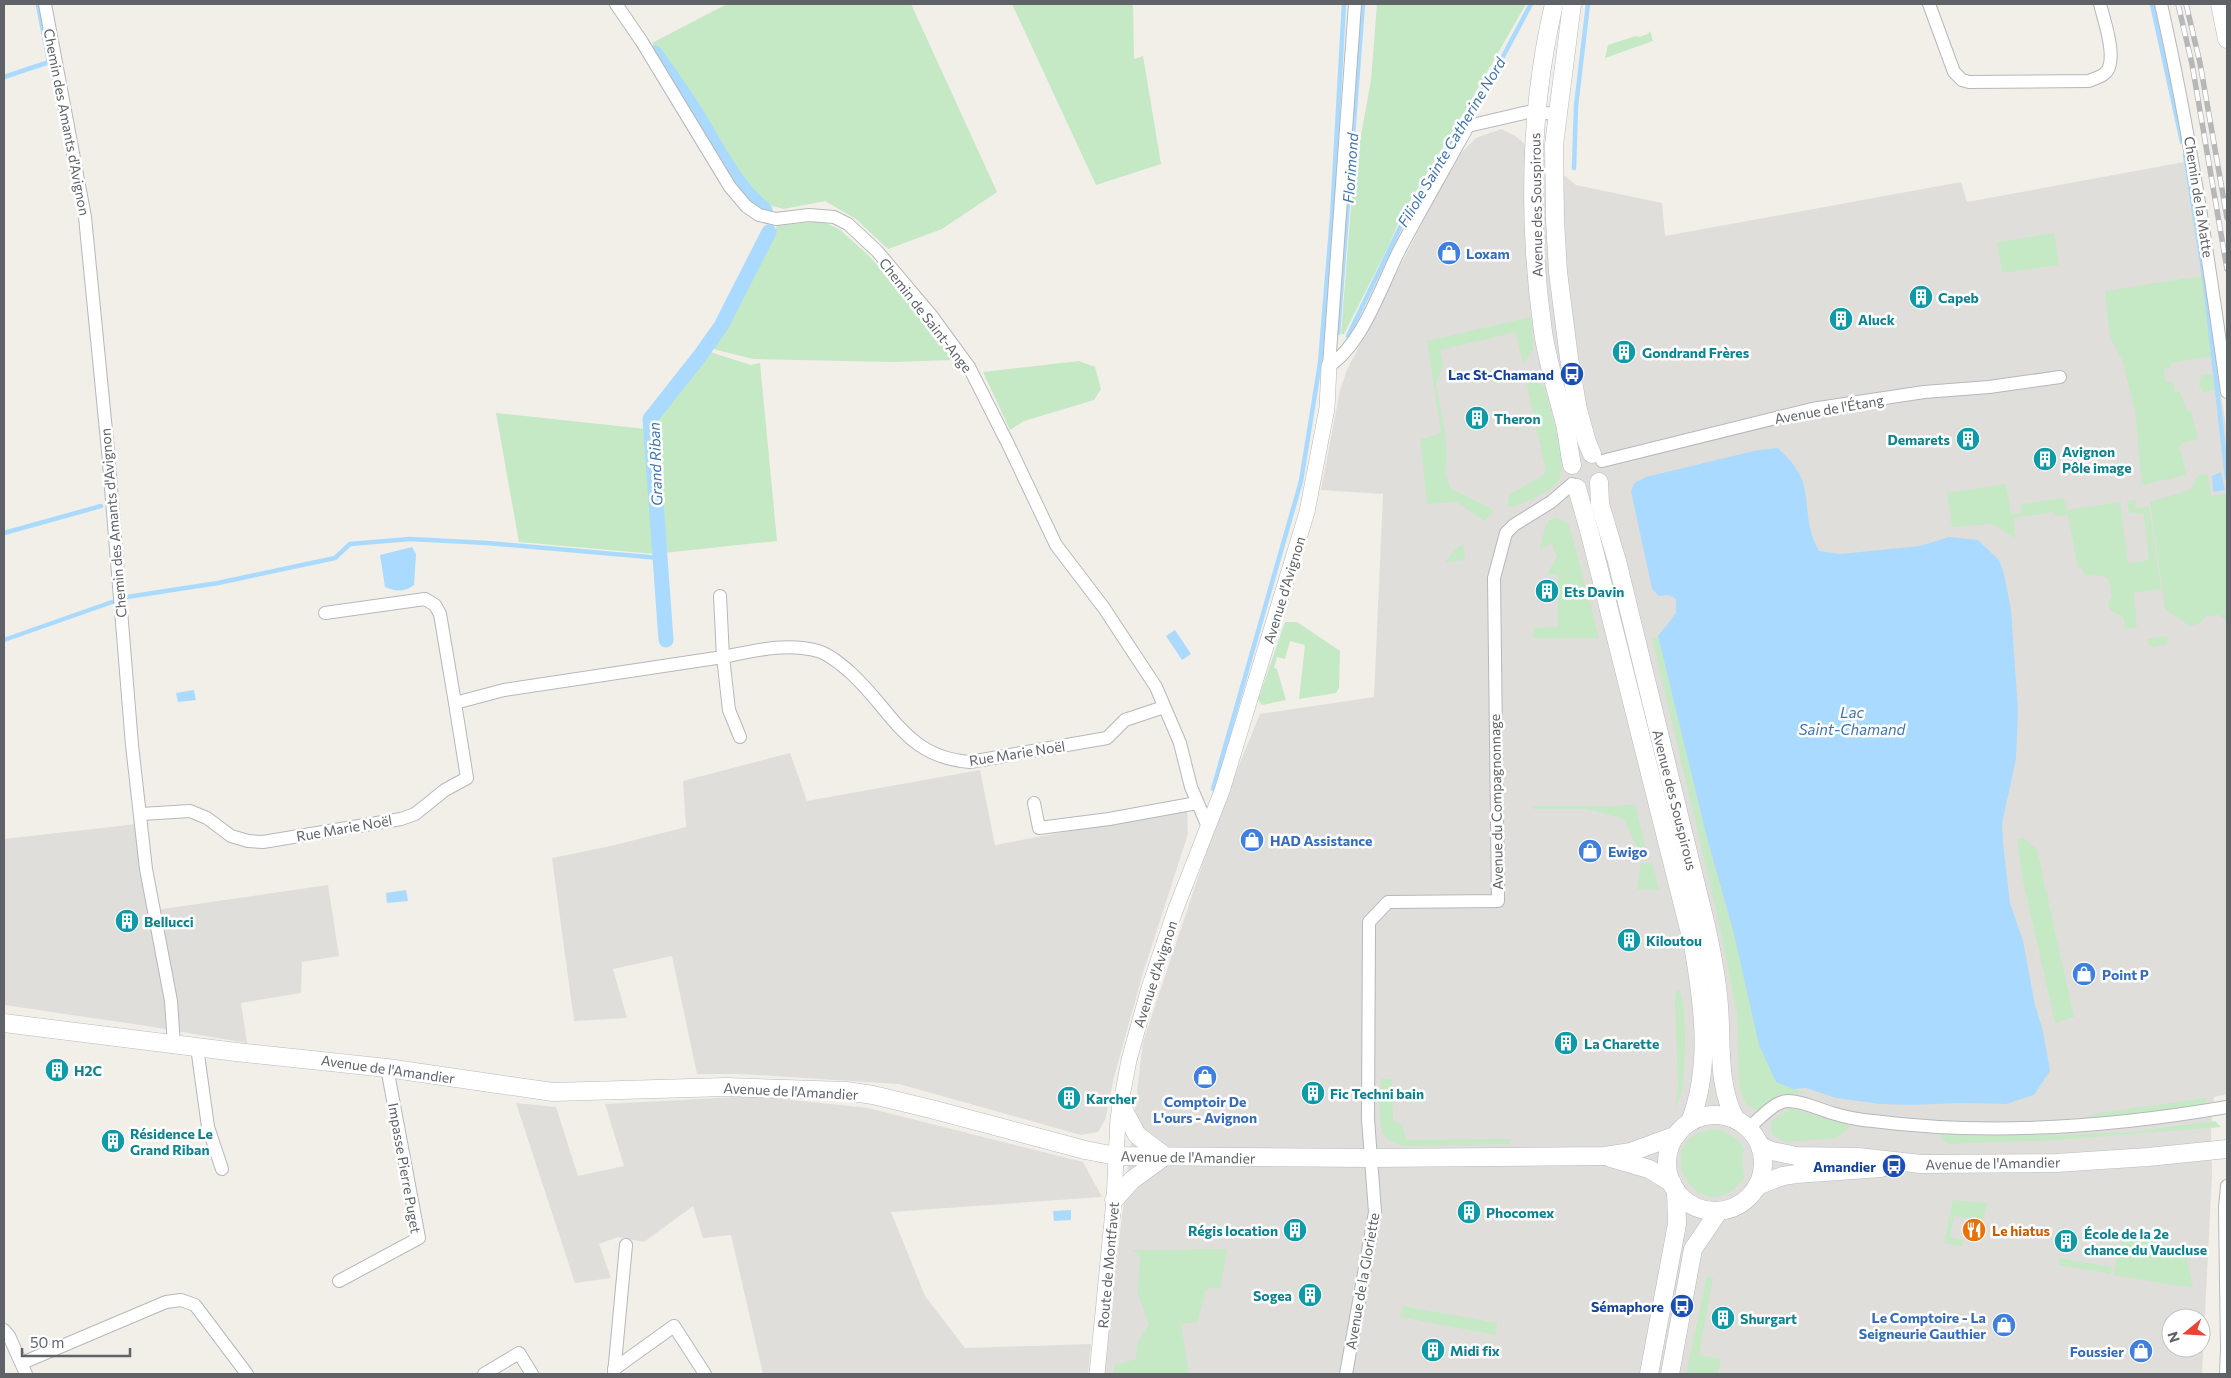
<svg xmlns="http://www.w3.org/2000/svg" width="2231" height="1378" viewBox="0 0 2231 1378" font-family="Commissioner,sans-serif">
<rect width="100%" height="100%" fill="#f1efe8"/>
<!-- industrial -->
<g fill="#e0deda" fill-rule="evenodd">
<path d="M 1501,129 L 1514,135 L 1576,185 L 1662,203 L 1665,236 L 1961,182 L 1967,202 L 2184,162 L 2227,432 L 2227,1094 L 2214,1097 L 2211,1129 L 2212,1175 L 2202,1374 L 1103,1374 L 1143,1042 L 1221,809 L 1260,714 L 1374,697 L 1383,494 L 1321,490 L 1340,390 L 1347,370 L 1455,159 L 1476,138 ZM 2171,1318 L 2201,1318 L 2201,1348 L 2171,1348 Z"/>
<polygon points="790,753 807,801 980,770 995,845 1187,809 1188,834 1143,973 1114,1077 1105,1120 1098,1132 1081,1135 899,1084 741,1074 697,1074 672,956 613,969 627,1018 574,1021 552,858 611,846 686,827 683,781"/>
<polygon points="137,824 149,911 328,885 339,956 302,962 301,993 241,1003 247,1043 147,1026 4,1005 4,839"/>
<polygon points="755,1096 868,1108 1083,1162 1102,1197 891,1212 925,1296 965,1348 1091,1344 1088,1374 763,1374 731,1235 703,1238 693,1206 644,1242 618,1237 599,1244 611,1278 575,1283 516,1103 556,1107 578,1176 624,1166 605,1104"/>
</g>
<!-- green -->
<g fill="#c5e8c5">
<polygon points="727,4 911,4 997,192 942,229 888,249 856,219 825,201 784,209 762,203 739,180 652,43"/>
<polygon points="1012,4 1133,4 1134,59 1143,56 1161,164 1096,185"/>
<polygon points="1377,4 1526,4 1467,107 1403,212 1389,245 1344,334 1341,334 1353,180 1371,80"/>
<polygon points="1650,31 1653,41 1605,58 1608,45 1636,36 1639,37 1648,34"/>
<polygon points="821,221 839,229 867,254 910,300 952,360 894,362 753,359 713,349 777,226"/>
<polygon points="2054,233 2059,265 2002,273 1997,242"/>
<polygon points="2202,276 2215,356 2171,363 2171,368 2164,369 2166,382 2173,382 2175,392 2180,392 2187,412 2191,411 2198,439 2182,443 2178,448 2182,454 2186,475 2142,485 2135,411 2123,362 2110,337 2105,291"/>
<polygon points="1531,317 1533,350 1523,364 1516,332 1440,350 1443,365 1436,384 1445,432 1447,459 1445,473 1450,488 1494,510 1485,521 1457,502 1427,504 1420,438 1422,439 1441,433 1427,341"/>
<polygon points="710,352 751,365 760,363 777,541 663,553 656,421"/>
<polygon points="1079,361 1095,367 1101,389 1094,400 1024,421 1010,430 983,372"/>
<polygon points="2202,374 2213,375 2215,389 2203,393 2199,385"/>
<path d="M 1525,376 L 1544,386 C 1549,406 1570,466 1558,481 C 1548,494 1529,500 1514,507 L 1508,506 L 1509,495 L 1545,474 L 1545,467 Z"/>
<polygon points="496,413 646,429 656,554 519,542"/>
<polygon points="2199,474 2208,475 2211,496 2226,494 2227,621 2219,615 2206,616 2200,623 2190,626 2165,609 2150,502 2190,490"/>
<polygon points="2006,484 2011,514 2022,513 2021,504 2064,498 2067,510 2120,502 2128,563 2149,560 2144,514 2129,513 2127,502 2136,499 2135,508 2149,507 2161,589 2134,593 2137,627 2125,629 2124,618 2110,610 2108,601 2112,597 2109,580 2104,576 2084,575 2082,568 2078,568 2067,511 2067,515 2055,516 2054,512 2014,518 2015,538 1992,524 1952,527 1947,493"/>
<polygon points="1555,518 1566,522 1570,528 1599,638 1533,638 1534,628 1558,627 1558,575 1547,574 1557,557 1552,544 1540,549 1543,534 1548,521"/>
<polygon points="1463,545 1465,560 1445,562 1458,547"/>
<polygon points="1285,622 1297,622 1340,651 1339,688 1336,693 1299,699 1305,645 1290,641 1285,659 1277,657 1274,668 1277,669 1286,700 1262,705 1258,700"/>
<polygon points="1658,636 1708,842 1776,1082 1804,1093 1777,1096 1759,1111 1748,1106 1742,1097 1739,1080 1737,1014 1715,904 1652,638"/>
<polygon points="2168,636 2167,644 2152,647 2148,644 2147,639"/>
<polygon points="1635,804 1646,850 1637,848 1624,819 1587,809 1534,809 1532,806 1618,806"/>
<polygon points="2023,838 2037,849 2074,1017 2055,1023 2022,876 2017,839"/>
<polygon points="1652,862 1659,890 1637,889 1641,863"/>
<path d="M 1679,989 C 1688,1007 1685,1069 1682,1090 C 1681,1096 1678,1102 1675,1108 L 1678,1089 L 1675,1001 L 1676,991 Z"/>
<path d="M 1381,1079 L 1392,1079 L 1393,1122 L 1401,1123 L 1407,1140 L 1510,1139 L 1510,1144 L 1404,1146 C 1398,1144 1391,1142 1386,1138 C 1376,1127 1381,1094 1381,1079 Z"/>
<polygon points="2207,1098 2206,1102 2197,1106 2073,1121 2099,1113"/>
<polygon points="1790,1108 1851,1126 1836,1138 1785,1142 1772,1134 1771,1122"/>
<polygon points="2215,1121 2221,1127 2056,1140 1948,1144 1940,1137 1940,1133 1980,1136 2086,1134 2130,1132"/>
<path d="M 1716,1129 C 1729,1133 1738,1138 1745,1150 L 1742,1154 L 1744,1178 C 1700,1238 1642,1136 1716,1129 Z"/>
<polygon points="1953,1200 1987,1203 1983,1220 1954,1216 1950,1237 1963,1240 1962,1246 1944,1243"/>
<polygon points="2123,1236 2185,1248 2193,1288 2113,1275"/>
<polygon points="1227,1249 1220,1289 1211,1287 1205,1291 1198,1322 1181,1324 1189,1374 1113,1374 1115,1365 1136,1359 1137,1344 1149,1324 1138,1294 1140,1255 1132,1250"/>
<polygon points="2059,1258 2112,1267 2110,1274 2059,1265"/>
<polygon points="1707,1277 1713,1277 1699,1355 1721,1359 1718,1374 1686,1374"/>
<polygon points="1403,1306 1497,1323 1496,1335 1400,1317"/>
</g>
<!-- water -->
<g fill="#aadaff">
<path d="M 1778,448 C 1788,458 1798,468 1803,482 C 1810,508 1804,524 1819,551 L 1840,554 L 1920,546 L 1949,537 L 1978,540 L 1999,560 L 2004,574 L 2011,610 L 2018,710 L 2016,759 L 2002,824 L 2003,843 L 2010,903 L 2023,941 L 2035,1005 L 2043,1031 L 2050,1071 L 2034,1095 L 2006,1104 L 1961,1103 L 1910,1105 L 1881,1104 L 1836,1098 L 1806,1088 L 1793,1089 L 1776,1082 L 1759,1045 L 1733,930 L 1708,842 L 1658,636 L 1676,613 L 1676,599 L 1669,595 L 1659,596 L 1652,589 L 1631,491 L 1634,483 L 1646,477 L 1758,450 Z"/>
<polygon points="2221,472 2225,490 2213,492 2212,476"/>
<path d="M 412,547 L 416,554 L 414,585 C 404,592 396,592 385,587 L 380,555 Z"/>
<polygon points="1175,630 1191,654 1182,660 1166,636"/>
<polygon points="194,690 196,700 178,702 176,693"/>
<polygon points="406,890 408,901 387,903 386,893"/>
<polygon points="1071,1210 1071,1220 1054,1221 1053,1211"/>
</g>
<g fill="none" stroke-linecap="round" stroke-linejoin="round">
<!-- stream -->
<g stroke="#aadaff" stroke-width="4.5">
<polyline points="2152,4 2182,142"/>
<polyline points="4,77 49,62 38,5"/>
<polyline points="2185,155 2205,283 2227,478"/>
<polyline points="1574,168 1576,106 1588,4"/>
<polyline points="1338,333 1363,4"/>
<polyline points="1348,336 1408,211 1500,62 1531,4"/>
<polyline points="4,533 101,506"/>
<polyline points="127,597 218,583 335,558 350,544 410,539 487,543 660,558"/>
<polyline points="4,640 112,602"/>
<polyline points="1213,789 1301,481 1320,363 1332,217 1344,4"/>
</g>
<!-- canal -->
<g stroke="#aadaff" stroke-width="15">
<path d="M 655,53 C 670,75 687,97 700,120 C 720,152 735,186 765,210"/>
<polyline points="666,640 650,419 699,357 721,326 769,232"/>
</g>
<!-- minor casing -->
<g stroke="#b5b8bc" stroke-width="14">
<g id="minor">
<polyline points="45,4 85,217 108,451 132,745 146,869 171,1001 174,1044"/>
<polyline points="616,4 642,42 730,187 746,206 759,215 776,219 809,215 834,217 848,224 877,251 931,315 969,367 1008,444 1056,545 1104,608 1156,687 1180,743 1191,787 1208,827"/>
<path d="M 1929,4 L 1954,72 L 1962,80 L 1969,82 L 2089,81 C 2095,78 2103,77 2107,71 C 2117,57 2104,20 2100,4"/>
<path d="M 2161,4 C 2190,132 2209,262 2227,392"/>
<path d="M 1329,366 C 1364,343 1382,283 1401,247 C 1423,206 1446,166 1468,126 L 1528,112 L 1559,114"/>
<polyline points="1329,366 1355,4"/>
<polyline points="1602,461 1812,409 1924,392 1989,387 2060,377"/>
<polyline points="325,613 425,599 435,605 440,614 455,703"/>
<path d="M 740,737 L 729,710 L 723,657 C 753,651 787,642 818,651 C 831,655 843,666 852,674 C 894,713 906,757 970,762 L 1107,738 L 1125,720 L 1164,707"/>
<polyline points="1034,803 1039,828 1109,819 1197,803"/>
<polyline points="141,814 190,811 207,818 231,836 248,841 263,842 401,819 415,814 445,790 467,778 455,703 504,690 723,657 720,596"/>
<polyline points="197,1047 208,1127 222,1169"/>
<path d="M 1748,1128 C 1759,1120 1774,1101 1788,1101 C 1803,1101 1818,1109 1832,1113 C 1845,1117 1859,1120 1873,1121 C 1990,1136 2111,1127 2227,1107"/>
<polyline points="2227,1186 2225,1208 2227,1349"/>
<polyline points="339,1281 419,1238 387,1068"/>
<polyline points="4,1330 9,1336 26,1374"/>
<polyline points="22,1363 166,1302 181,1300 195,1305 247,1374"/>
<polyline points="614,1369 674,1326 705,1374"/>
<polyline points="484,1374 519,1353 532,1374"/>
<polyline points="614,1374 626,1245"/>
<polyline points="1346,1374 1375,1212 1368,1119 1369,922 1388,902 1498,901 1494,578 1506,533 1514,525 1551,502 1572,484"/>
<polyline points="2226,1374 2227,1350"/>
</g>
</g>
<!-- tertiary casing -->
<g stroke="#b5b8bc" stroke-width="16">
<polyline id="tertiary" points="1097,1374 1114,1200 1118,1118 1129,1060 1149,988 1175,911 1222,791 1307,512 1327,408 1329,366"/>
</g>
<!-- secondary casing -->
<g stroke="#b6babf" stroke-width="19">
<g id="secondary">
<path d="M 1554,4 C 1529,111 1528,223 1543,332 C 1548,363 1557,393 1565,424 C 1568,438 1569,451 1572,465"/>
<polyline points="1572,4 1554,145 1555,220 1558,272 1569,358 1578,410 1587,442 1592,454"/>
<polyline points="2220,4 2227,39"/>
<path d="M 1599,482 L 1600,504 L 1617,561 L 1706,926 C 1712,953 1717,979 1719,1006 C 1722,1043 1717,1087 1736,1120"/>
<path d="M 1577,488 L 1590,534 L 1693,945 C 1703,1003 1712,1066 1690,1122"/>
<polyline points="4,1023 236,1052 387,1068 553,1092 726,1087 846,1091 873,1095 931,1109 1085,1150 1116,1156 1372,1158 1605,1156 1631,1152 1677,1135"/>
<circle cx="1715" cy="1163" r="48"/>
<polyline points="1760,1146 1772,1151 1796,1156 1858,1157 1921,1164 2056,1163 2148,1157 2227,1149"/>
<polyline points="1611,1158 1649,1169 1672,1183"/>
<polyline points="1757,1186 1783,1176 1796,1174 1881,1168"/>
<polyline points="1114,1200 1132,1180 1165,1156 1137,1135 1120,1103"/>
<polyline points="1649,1374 1677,1224 1676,1190"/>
<polyline points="1670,1374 1693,1249 1719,1211"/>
</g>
</g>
<!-- minor -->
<use href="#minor" stroke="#fff" stroke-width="12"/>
<!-- tertiary -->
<use href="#tertiary" stroke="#fff" stroke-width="15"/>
<!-- secondary -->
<use href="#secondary" stroke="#fff" stroke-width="18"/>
<!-- rail casing -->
<g stroke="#b6b7b8" stroke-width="5.5">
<g id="rail">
<polyline points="2178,4 2192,64 2227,269"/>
<polyline points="2186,4 2200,63 2227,218"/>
</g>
</g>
<!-- rail -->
<use href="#rail" stroke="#fff" stroke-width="4" stroke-dasharray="11" stroke-linecap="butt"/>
</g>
<!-- icons -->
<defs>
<g id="shop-disc" transform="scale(1.25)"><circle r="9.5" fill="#3f7fe0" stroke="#fff"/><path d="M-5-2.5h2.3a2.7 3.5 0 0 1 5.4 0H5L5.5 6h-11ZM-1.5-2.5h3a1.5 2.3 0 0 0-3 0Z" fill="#fff"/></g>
<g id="building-disc" transform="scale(1.25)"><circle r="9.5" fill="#0f9aa8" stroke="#fff"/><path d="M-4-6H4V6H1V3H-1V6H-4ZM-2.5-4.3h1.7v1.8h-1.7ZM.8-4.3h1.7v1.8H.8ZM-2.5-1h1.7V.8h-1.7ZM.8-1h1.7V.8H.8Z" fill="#fff"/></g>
<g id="bus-disc" transform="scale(1.25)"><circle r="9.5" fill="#1a4fb4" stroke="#fff"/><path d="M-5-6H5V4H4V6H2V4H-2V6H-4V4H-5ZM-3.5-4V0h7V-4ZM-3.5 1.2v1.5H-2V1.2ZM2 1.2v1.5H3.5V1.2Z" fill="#fff"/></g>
<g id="restaurant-disc" transform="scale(1.25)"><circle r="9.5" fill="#e8710a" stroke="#fff"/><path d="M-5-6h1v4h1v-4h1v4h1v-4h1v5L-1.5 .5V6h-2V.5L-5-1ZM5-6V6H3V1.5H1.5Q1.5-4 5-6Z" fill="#fff"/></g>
</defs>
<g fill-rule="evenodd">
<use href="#shop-disc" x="1449" y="253"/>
<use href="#building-disc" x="1921" y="297"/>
<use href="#building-disc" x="1841" y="319"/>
<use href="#building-disc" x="1624" y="352"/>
<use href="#bus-disc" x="1572" y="374"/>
<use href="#building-disc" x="1477" y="418"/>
<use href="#building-disc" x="1968" y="439"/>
<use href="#building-disc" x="2045" y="459"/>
<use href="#building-disc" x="1547" y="591"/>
<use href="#shop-disc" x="1252" y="840"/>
<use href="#shop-disc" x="1590" y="851"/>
<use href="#building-disc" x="127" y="921"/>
<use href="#building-disc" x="1629" y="940"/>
<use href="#shop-disc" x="2084" y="974"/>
<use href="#building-disc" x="1566" y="1043"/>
<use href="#building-disc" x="57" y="1070"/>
<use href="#shop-disc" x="1205" y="1077"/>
<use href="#building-disc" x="1313" y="1093"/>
<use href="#building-disc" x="1069" y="1098"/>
<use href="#building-disc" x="113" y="1141"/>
<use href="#bus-disc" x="1894" y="1166"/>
<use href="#building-disc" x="1469" y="1212"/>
<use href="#building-disc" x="1295" y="1230"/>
<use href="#restaurant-disc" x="1974" y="1230"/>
<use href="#building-disc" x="2066" y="1241"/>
<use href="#building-disc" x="1310" y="1295"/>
<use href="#bus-disc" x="1682" y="1306"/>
<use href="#building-disc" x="1723" y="1318"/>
<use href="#shop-disc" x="2004" y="1325"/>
<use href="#building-disc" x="1433" y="1350"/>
<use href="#shop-disc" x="2141" y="1351"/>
</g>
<g text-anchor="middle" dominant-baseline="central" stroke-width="5" stroke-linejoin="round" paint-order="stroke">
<!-- street labels -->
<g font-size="14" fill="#5f6368" stroke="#fff">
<text transform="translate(67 122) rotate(79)">Chemin des Amants d'Avignon</text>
<text transform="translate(2199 197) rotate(81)">Chemin de la Matte</text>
<text transform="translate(1536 205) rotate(-91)">Avenue des Souspirous</text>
<text transform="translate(926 315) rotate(52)">Chemin de Saint-Ange</text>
<text transform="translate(1829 409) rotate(-10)">Avenue de l'Étang</text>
<text transform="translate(113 523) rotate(-95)">Chemin des Amants d'Avignon</text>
<text transform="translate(1284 590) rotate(-73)">Avenue d'Avignon</text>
<text transform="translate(1017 753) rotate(-9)">Rue Marie Noël</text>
<text transform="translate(1675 800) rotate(76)">Avenue des Souspirous</text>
<text transform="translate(1496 802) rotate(-91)">Avenue du Compagnonnage</text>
<text transform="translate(344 828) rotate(-10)">Rue Marie Noël</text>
<text transform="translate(1155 974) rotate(-72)">Avenue d'Avignon</text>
<text transform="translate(388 1069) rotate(8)">Avenue de l'Amandier</text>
<text transform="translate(791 1091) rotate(3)">Avenue de l'Amandier</text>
<text transform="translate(1188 1157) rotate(1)">Avenue de l'Amandier</text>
<text transform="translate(1993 1163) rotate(-1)">Avenue de l'Amandier</text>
<text transform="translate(405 1168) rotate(80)">Impasse Pierre Puget</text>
<text transform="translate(1108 1265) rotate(-85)">Route de Montfavet</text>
<text transform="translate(1362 1281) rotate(-80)">Avenue de la Gloriette</text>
</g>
<!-- shop labels -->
<g font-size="14" font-weight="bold" fill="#366cbe" stroke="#fff" text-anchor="start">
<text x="1466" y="253">Loxam</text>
<text x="1270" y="840">HAD Assistance</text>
<text x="1608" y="851">Ewigo</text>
<text x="2102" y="974">Point P</text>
<text x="1205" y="1101" text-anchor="middle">Comptoir De<tspan x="1205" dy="16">L'ours - Avignon</tspan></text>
<text x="1986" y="1317" text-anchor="end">Le Comptoire - La<tspan x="1986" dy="16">Seigneurie Gauthier</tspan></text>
<text x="2124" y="1351" text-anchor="end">Foussier</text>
</g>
<!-- culture labels -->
<g font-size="14" font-weight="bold" fill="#0d838f" stroke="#fff" text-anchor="start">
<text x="1938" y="297">Capeb</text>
<text x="1858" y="319">Aluck</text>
<text x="1642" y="352">Gondrand Frères</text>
<text x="1494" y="418">Theron</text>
<text x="1950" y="439" text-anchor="end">Demarets</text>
<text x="2062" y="451">Avignon<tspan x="2062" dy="16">Pôle image</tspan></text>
<text x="1564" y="591">Ets Davin</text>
<text x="144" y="921">Bellucci</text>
<text x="1646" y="940">Kiloutou</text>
<text x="1584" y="1043">La Charette</text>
<text x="74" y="1070">H2C</text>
<text x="1330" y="1093">Fic Techni bain</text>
<text x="1086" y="1098">Karcher</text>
<text x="130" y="1133">Résidence Le<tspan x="130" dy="16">Grand Riban</tspan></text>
<text x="1486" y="1212">Phocomex</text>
<text x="1278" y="1230" text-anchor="end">Régis location</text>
<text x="2084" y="1233">École de la 2e<tspan x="2084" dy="16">chance du Vaucluse</tspan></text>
<text x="1292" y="1295" text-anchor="end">Sogea</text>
<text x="1740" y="1318">Shurgart</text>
<text x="1450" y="1350">Midi fix</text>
</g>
<!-- transit labels -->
<g font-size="14" font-weight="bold" fill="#164399" stroke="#fff" text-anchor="end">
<text x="1554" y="374">Lac St-Chamand</text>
<text x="1876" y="1166">Amandier</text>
<text x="1664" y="1306">Sémaphore</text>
</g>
<!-- food labels -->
<g font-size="14" font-weight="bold" fill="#c56008" stroke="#fff" text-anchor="start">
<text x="1992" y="1230">Le hiatus</text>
</g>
<!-- water labels -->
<g font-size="15" font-style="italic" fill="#4174aa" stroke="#fff">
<text transform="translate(1451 142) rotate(-59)">Filiole Sainte Catherine Nord</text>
<text transform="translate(1350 168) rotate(-86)">Florimond</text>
<text transform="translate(655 464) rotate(-92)">Grand Riban</text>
<text x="1852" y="712">Lac<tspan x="1852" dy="17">Saint-Chamand</tspan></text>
</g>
</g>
<!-- border -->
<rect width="2231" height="1378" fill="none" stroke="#5f6368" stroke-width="10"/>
<!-- north arrow -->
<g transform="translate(2186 1333) rotate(252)"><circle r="24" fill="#ffffff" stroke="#bfc1c3"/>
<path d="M0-4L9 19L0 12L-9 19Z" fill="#ea4335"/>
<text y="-8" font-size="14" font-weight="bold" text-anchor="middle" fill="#5f6368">N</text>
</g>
<!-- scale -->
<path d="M22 1348v8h108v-8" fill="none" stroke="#5f6368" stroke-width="2.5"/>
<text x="30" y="1348" font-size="15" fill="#5f6368" stroke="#ffffff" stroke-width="4" paint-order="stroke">50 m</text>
</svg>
